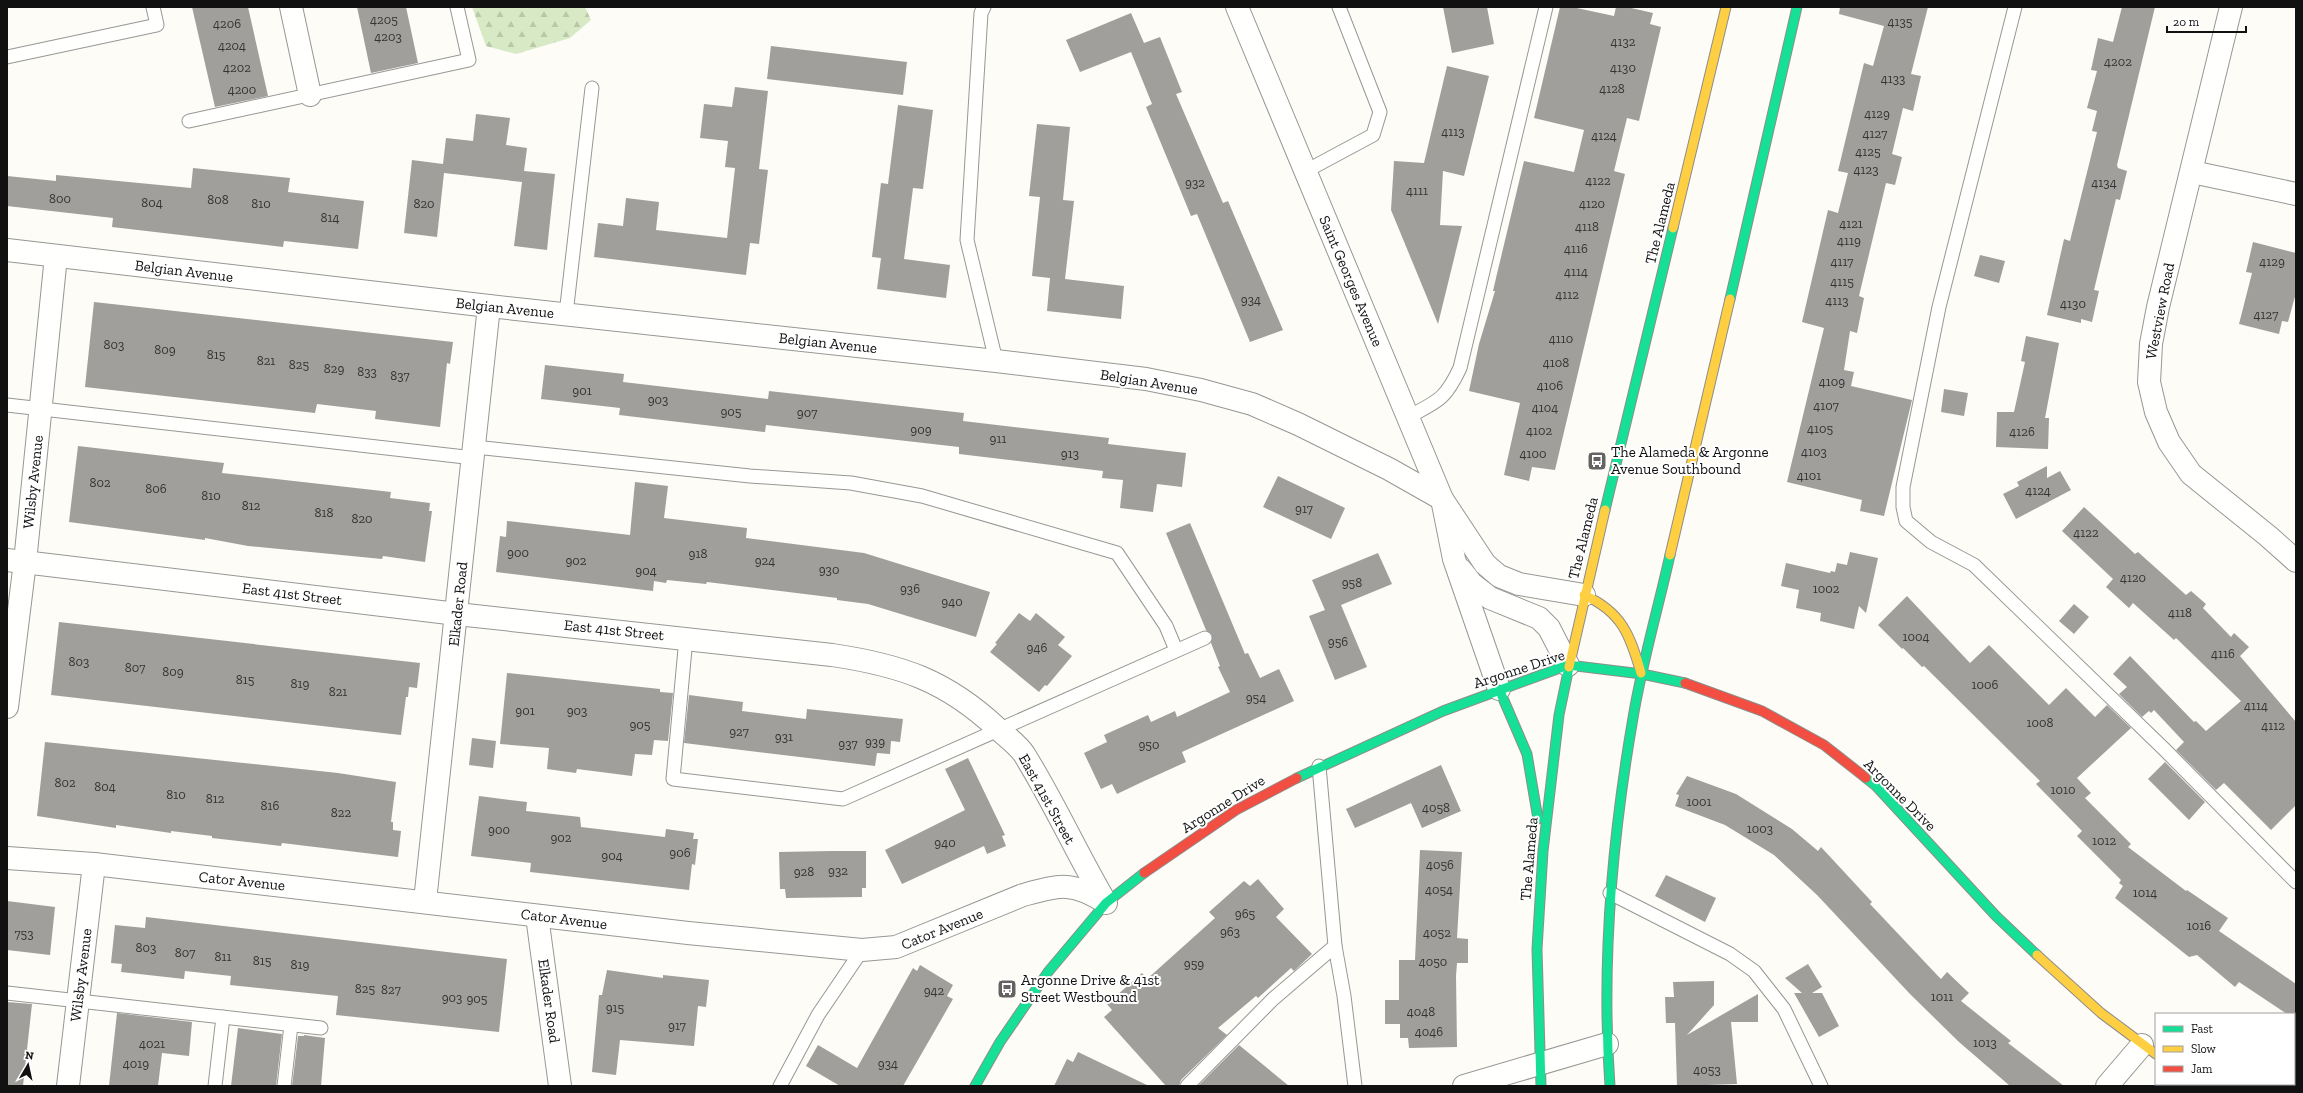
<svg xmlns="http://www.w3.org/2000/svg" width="2303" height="1093" viewBox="0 0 2303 1093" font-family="'Zilla Slab',serif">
<defs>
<pattern id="forest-firs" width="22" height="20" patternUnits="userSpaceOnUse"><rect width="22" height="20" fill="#d8eac5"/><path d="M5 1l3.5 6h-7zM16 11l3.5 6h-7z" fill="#b8c8a8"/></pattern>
</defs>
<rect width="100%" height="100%" fill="#fdfcf7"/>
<!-- forest -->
<polygon fill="url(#forest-firs)" points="472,7 585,7 591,20 570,38 516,54 486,46"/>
<!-- building -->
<g fill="#a19f9c">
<polygon points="192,7 248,7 268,96 215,107"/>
<polygon points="357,7 406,7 418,63 371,73"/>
<polygon points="1443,7 1487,7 1494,44 1452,53"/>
<polygon points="1560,7 1572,7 1614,16 1616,7 1627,7 1653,13 1650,24 1661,27 1639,121 1627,118 1614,171 1625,174 1555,470 1532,467 1529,481 1504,475 1520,403 1469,391 1479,344 1495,291 1493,291 1496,278 1524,161 1574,172 1584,130 1534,118"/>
<polygon points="1840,7 1928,7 1911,74 1921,76 1913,111 1903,108 1892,154 1902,157 1895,185 1886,183 1859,296 1864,298 1857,333 1850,331 1844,370 1854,372 1851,386 1912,400 1884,516 1860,511 1862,500 1787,482 1824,328 1802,322 1828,210 1838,213 1848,173 1838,171 1864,63 1873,66 1884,26 1839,14"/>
<polygon points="2122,7 2155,7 2117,165 2118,168 2127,171 2120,200 2116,199 2094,290 2099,291 2092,322 2081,319 2081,323 2047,315 2064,239 2070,241 2097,132 2092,131 2097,111 2087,108 2097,71 2091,70 2098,38 2113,42"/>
<polygon points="1131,13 1144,43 1160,37 1182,92 1176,94 1223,203 1228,201 1283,330 1250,342 1197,214 1191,216 1146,107 1152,104 1131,52 1080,72 1066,40"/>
<polygon points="771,46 907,62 903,95 767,79"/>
<polygon points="1447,66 1489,76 1464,176 1443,171 1440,225 1462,226 1438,324 1391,210 1394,161 1424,163"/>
<polygon points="735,87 768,91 759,169 768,170 759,244 750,243 746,275 594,257 598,223 623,226 626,198 659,202 656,230 727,238 735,168 725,167 728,141 700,138 704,104 732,107"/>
<polygon points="898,105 933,110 923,189 913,188 904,259 950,265 946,298 877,289 881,258 872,257 881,183 888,184"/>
<polygon points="476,114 510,118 506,145 527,148 524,171 555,174 547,250 514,246 522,182 444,173 437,237 404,233 412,160 443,164 446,138 473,141"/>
<polygon points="1037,124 1070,127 1063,200 1074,201 1065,279 1124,286 1121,319 1047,311 1050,278 1032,276 1040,197 1029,196"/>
<polygon points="193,168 290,178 288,192 364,201 358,249 284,241 283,247 112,227 113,218 7,206 7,176 56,181 56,175 191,188"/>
<polygon points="2253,242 2296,253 2296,293 2288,322 2282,321 2279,334 2239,324 2252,273 2246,272"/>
<polygon points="1980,255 2005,261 1999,283 1974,276"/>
<polygon points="94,302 453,342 450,364 447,363 440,427 375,419 376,411 317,404 315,413 85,387"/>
<polygon points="2026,336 2059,343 2045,418 2049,418 2048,449 1996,447 1997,412 2014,412 2025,362 2021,361"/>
<polygon points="545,365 624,374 623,382 768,399 769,391 884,404 964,413 963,421 1109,438 1108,444 1186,453 1182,487 1157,484 1153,512 1120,508 1123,480 1102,478 1103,471 959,454 959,447 766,425 765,432 619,415 620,408 541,399"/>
<polygon points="1944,389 1968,393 1964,416 1941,412"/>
<polygon points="78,446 224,463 222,473 391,492 390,498 430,503 429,511 432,511 425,562 383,556 382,559 248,546 205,538 205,540 69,522"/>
<polygon points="2047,466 2047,478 2060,471 2071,490 2016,519 2003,494 2019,486 2017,482"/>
<polygon points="1278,476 1345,508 1331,539 1263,507"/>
<polygon points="635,482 668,486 664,518 747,528 746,538 864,553 990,592 976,637 868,604 837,600 837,598 707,582 706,584 667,580 666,583 654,581 653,591 496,572 500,536 506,537 507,521 630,535"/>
<polygon points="2084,507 2135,554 2138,552 2186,595 2191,591 2206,604 2203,608 2231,637 2234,633 2249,647 2240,656 2296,722 2296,805 2271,830 2224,783 2216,790 2176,750 2184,742 2154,710 2151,713 2149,711 2142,717 2119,694 2127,687 2113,674 2130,656 2194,722 2196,721 2206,731 2241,701 2176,638 2174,640 2133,603 2129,608 2106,587 2113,579 2062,531"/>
<polygon points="1190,523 1245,654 1248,653 1260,678 1279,669 1294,701 1182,752 1186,762 1142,782 1117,794 1112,784 1101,789 1084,753 1107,742 1104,735 1148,715 1151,722 1175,711 1177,717 1230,692 1218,667 1220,666 1211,643 1212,635 1206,630 1166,533"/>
<polygon points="1850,552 1878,558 1866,613 1859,606 1854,629 1820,621 1821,613 1796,608 1799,590 1781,586 1786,563 1830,573 1831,571 1835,572 1837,563 1847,565"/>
<polygon points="1378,553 1392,584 1341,605 1367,667 1335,680 1309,616 1325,610 1312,580"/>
<polygon points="1907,596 1970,663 1989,645 2049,705 2066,688 2095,717 2107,705 2131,728 2077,778 2091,793 2085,798 2131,844 2128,847 2186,891 2187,890 2228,918 2219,931 2296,984 2296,1020 2294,1014 2287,1014 2239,982 2235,987 2197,955 2189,957 2115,898 2123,886 2119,883 2121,880 2077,836 2082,831 2036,784 2040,781 1924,666 1922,667 1903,648 1902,649 1878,625"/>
<polygon points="2074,604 2089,617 2074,634 2059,621"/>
<polygon points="1019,613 1030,621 1036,613 1065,637 1058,645 1072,656 1047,686 1045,685 1039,692 990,652 997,644 995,643"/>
<polygon points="59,622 420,663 417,688 409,687 408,697 406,697 401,735 51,695"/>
<polygon points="507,673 660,689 660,692 673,693 668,741 654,740 652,755 635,754 632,776 577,769 576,773 547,769 549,748 500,744"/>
<polygon points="689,695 743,702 742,711 806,719 807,709 903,719 900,742 891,741 890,754 877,753 875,766 684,743"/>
<polygon points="472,738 496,741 493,768 469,765"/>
<polygon points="45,742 338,773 396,782 391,822 393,822 393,830 401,831 398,857 282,843 281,846 212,838 212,836 171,831 171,833 116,825 116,828 37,816"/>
<polygon points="968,758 1005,835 1002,836 1006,846 987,854 984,846 902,884 885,850 965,810 945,769"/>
<polygon points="2165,762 2205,802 2189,820 2148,779"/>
<polygon points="1441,765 1461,811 1422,828 1411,803 1355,828 1346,809"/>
<polygon points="1687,776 1736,794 1792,829 1818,851 1821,847 1872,902 1870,904 1938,976 1941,979 1947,972 1969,993 1961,1001 2011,1041 2008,1043 2064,1086 2010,1086 1959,1042 1910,994 1817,895 1774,855 1725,825 1675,806 1679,795 1676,794"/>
<polygon points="479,796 527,802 526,811 580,817 581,827 665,837 666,829 694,833 693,839 698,839 695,865 692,864 689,890 530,872 531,863 471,856"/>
<polygon points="1420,850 1462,852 1457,938 1468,939 1468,963 1457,963 1456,976 1457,1047 1409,1048 1408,1038 1400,1038 1400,1024 1385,1024 1385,1000 1399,1000 1399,960 1415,960"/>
<polygon points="832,851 866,851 866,888 862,888 862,897 786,898 785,889 780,889 779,852"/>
<polygon points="1666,875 1716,898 1705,922 1655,896"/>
<polygon points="1258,879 1284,909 1276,917 1312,954 1294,971 1291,968 1258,998 1256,996 1218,1028 1227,1035 1181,1080 1179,1086 1166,1086 1104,1017 1112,1010 1107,1004 1142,973 1147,979 1215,918 1209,912 1244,881 1250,886"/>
<polygon points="7,901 55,907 50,955 7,950"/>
<polygon points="146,917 507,959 499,1032 336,1015 338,996 230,985 231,976 185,971 184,979 121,972 122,964 111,963 115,925 145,928"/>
<polygon points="1808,964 1822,987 1812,993 1822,993 1839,1026 1819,1037 1794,993 1802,993 1785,978"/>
<polygon points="920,965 953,985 947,996 953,999 903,1086 840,1086 806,1066 818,1045 857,1068 913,968 917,971"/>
<polygon points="607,970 663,978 663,975 709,980 706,1007 698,1006 694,1046 620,1040 616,1075 592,1072 599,995 602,995"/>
<polygon points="1714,981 1714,1005 1687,1035 1758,994 1758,1022 1731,1022 1737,1084 1677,1086 1675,1023 1666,1023 1665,997 1674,997 1673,982"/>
<polygon points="7,1002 32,1004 23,1086 7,1086"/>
<polygon points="117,1013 192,1022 189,1056 162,1053 158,1086 109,1086"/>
<polygon points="238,1028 282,1034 276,1086 231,1086"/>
<polygon points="304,1035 325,1038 321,1086 292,1086 298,1036 304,1036"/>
<polygon points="1239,1045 1289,1086 1198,1086"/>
<polygon points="1078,1052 1149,1086 1054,1086 1067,1059 1073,1062"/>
</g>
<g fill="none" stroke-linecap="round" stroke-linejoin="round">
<!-- lane casing -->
<g stroke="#979795" stroke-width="15">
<g id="lane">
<polyline points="984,7 981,13 967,240 996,361"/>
<polyline points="2015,7 1939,307 1903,487 1903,507 1906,521 1931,542 1974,565 2164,749 2296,882"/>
<polyline points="7,57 157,25 153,7"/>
<polyline points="189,121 469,60 457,7"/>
<polyline points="1306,171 1373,135 1380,112 1339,7"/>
<polyline points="566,314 592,88"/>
<polyline points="7,405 474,458"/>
<path d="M 1408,417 C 1438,401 1445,400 1460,368 L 1546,7"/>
<polyline points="475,447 750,476 851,483 922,496 1117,553 1166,626 1176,650"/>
<polyline points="686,638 673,779 843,799 1205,638"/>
<polyline points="1319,766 1335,946 1344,996 1355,1086"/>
<polyline points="1610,893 1730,954 1754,971 1784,1009 1821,1086"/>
<polyline points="7,993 321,1028"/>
<polyline points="215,1086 223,1017"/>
<polyline points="284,1086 291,1025"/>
<polyline points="780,1086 818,1015 862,950"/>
<polyline points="1187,1086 1273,999 1335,946"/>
</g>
</g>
<!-- street casing -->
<g stroke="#979795" stroke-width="24">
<g id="street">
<polyline points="291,7 310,95"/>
<polyline points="1237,7 1442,499 1454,559 1499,689"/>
<polyline points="2231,7 2158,307 2151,344 2149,382 2156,412 2169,442 2191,474 2268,536 2296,561"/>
<polyline points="2192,172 2296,194"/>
<polyline points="7,250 489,306 996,361 1146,379 1201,390 1252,404 1298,424 1389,469 1442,499 1485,564 1499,576 1519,584 1584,595"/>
<path d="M 7,560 L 457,614 L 832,655 C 900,665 946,680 998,729 C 1006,736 1018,745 1024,754 C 1054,802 1077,854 1106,903"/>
<polyline points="1461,570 1472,584 1490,598 1539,618 1549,628 1568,665"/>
<polyline points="7,707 25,562 56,256"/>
<path d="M 7,858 L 94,864 L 688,933 L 862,950 L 896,947 L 1023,895 C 1060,885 1072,881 1105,902"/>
<polyline points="425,901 489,306"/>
<polyline points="537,916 560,1086"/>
<polyline points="68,1086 94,864"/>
<polyline points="1464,1086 1607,1044"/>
<polyline points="2107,1086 2142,1045"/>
</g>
</g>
<!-- fast casing -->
<g stroke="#8e8d8b" stroke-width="11">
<g id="fast">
<polyline points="1730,299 1797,7"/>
<polyline points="1605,510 1673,228"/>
<polyline points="1499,689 1527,754 1538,819"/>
<polyline points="1297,778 1443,711 1568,665 1642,674 1685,683"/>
<polyline points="1866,778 1876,786 1996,916 2037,955"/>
<polyline points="2202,1084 2205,1086"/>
<polyline points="975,1086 1000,1042 1048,972 1106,903 1144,873"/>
<polyline points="1541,1086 1537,949 1543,851 1559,715 1569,667"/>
<path d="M 1610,1086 C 1601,963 1612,839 1633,718 C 1642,663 1658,609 1670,555"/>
</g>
</g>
<!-- slow casing -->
<g stroke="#8e8d8b" stroke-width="11">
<g id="slow">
<polyline points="1673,228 1726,7"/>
<polyline points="1670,555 1730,299"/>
<path d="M 1584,595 C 1622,612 1630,635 1641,673"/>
<polyline points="1569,667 1605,510"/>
<polyline points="2037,955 2101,1013 2156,1054"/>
</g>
</g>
<!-- jam casing -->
<g stroke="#8e8d8b" stroke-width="11">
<g id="jam">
<polyline points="1685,683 1762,711 1824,745 1866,778"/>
<polyline points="1144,873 1236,810 1297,778"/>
</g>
</g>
<!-- lane -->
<use href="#lane" stroke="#fffffe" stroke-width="13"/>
<!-- street -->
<use href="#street" stroke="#fffffe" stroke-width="22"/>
<!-- fast -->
<use href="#fast" stroke="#16e098" stroke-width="9"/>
<!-- slow -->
<use href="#slow" stroke="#ffcf43" stroke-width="9"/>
<!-- jam -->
<use href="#jam" stroke="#f24e42" stroke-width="9"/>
</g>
<!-- icons -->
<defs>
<g id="bus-square" transform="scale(1)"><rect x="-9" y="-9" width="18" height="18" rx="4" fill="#646362" stroke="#fff"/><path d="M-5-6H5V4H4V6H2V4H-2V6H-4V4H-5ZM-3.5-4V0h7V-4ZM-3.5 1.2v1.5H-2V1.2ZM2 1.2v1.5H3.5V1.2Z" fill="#fff"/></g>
</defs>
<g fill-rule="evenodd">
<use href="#bus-square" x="1597" y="461"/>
<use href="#bus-square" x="1007" y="989"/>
</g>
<g text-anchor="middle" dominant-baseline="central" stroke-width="4" stroke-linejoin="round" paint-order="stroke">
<!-- number labels -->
<g font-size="13" fill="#353434">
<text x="384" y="19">4205</text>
<text x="1900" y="21">4135</text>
<text x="227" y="23">4206</text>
<text x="388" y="36">4203</text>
<text x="1623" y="41">4132</text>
<text x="232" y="45">4204</text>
<text x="2118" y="61">4202</text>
<text x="237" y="67">4202</text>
<text x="1623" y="67">4130</text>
<text x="1893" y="78">4133</text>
<text x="1612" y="88">4128</text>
<text x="242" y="89">4200</text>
<text x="1877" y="113">4129</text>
<text x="1453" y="131">4113</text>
<text x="1875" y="133">4127</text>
<text x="1604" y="135">4124</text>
<text x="1868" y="151">4125</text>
<text x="1866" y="169">4123</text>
<text x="1598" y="180">4122</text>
<text x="1195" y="182">932</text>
<text x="2104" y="182">4134</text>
<text x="1417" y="190">4111</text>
<text x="60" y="198">800</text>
<text x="218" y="199">808</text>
<text x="152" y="202">804</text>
<text x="261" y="203">810</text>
<text x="424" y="203">820</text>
<text x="1592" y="203">4120</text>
<text x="330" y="217">814</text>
<text x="1851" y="223">4121</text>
<text x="1587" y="226">4118</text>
<text x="1849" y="240">4119</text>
<text x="1576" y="248">4116</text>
<text x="1842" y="261">4117</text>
<text x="2272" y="261">4129</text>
<text x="1576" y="271">4114</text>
<text x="1842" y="281">4115</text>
<text x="1567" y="294">4112</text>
<text x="1251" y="299">934</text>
<text x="1837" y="300">4113</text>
<text x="2073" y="303">4130</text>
<text x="2266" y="314">4127</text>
<text x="1561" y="338">4110</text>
<text x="114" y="344">803</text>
<text x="165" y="349">809</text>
<text x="216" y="354">815</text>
<text x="266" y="360">821</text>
<text x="1556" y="362">4108</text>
<text x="299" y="364">825</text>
<text x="334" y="368">829</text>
<text x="367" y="371">833</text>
<text x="400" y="375">837</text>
<text x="1832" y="381">4109</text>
<text x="1550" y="385">4106</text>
<text x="582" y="390">901</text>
<text x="658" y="399">903</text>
<text x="1826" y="405">4107</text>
<text x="1545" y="407">4104</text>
<text x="731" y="411">905</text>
<text x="807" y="412">907</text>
<text x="1820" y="428">4105</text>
<text x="921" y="429">909</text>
<text x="1539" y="430">4102</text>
<text x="2022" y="431">4126</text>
<text x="998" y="438">911</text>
<text x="1814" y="451">4103</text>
<text x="1070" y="453">913</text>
<text x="1533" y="453">4100</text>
<text x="1809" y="475">4101</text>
<text x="100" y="482">802</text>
<text x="156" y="488">806</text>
<text x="2038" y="490">4124</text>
<text x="211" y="495">810</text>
<text x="251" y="505">812</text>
<text x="1304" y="508">917</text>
<text x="324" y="512">818</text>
<text x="362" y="518">820</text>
<text x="2086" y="532">4122</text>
<text x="518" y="552">900</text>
<text x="698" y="553">918</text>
<text x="576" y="560">902</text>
<text x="765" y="560">924</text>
<text x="829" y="569">930</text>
<text x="646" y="570">904</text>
<text x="2133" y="577">4120</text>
<text x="1352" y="582">958</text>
<text x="910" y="588">936</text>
<text x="1826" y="588">1002</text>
<text x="952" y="601">940</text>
<text x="2180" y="612">4118</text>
<text x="1916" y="636">1004</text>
<text x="1338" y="641">956</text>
<text x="1037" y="647">946</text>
<text x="2223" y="653">4116</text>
<text x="79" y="661">803</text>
<text x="135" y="667">807</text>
<text x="173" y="671">809</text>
<text x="245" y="679">815</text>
<text x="300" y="683">819</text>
<text x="1985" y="684">1006</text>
<text x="338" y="691">821</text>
<text x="1256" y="697">954</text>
<text x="2256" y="705">4114</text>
<text x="525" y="710">901</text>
<text x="577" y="710">903</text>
<text x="2040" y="722">1008</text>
<text x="640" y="724">905</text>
<text x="2273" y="725">4112</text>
<text x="739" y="731">927</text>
<text x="784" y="736">931</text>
<text x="875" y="741">939</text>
<text x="848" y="743">937</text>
<text x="1149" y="744">950</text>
<text x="65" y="782">802</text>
<text x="105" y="786">804</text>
<text x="2063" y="789">1010</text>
<text x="176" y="794">810</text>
<text x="215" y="798">812</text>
<text x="1699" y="801">1001</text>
<text x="270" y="805">816</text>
<text x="1436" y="807">4058</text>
<text x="341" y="812">822</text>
<text x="1760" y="828">1003</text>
<text x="499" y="829">900</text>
<text x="561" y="837">902</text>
<text x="2104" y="840">1012</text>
<text x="945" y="842">940</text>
<text x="680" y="852">906</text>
<text x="612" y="855">904</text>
<text x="1440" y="864">4056</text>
<text x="838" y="870">932</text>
<text x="804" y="871">928</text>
<text x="1439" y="889">4054</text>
<text x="2145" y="892">1014</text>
<text x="1245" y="913">965</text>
<text x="2199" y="925">1016</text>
<text x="1230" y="931">963</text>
<text x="1437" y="932">4052</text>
<text x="24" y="933">753</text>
<text x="146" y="947">803</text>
<text x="185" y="952">807</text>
<text x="223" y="956">811</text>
<text x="262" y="960">815</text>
<text x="1433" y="961">4050</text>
<text x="1194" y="963">959</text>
<text x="300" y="964">819</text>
<text x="365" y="988">825</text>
<text x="391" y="989">827</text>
<text x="934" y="990">942</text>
<text x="1942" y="996">1011</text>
<text x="452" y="997">903</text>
<text x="477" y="998">905</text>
<text x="615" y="1007">915</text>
<text x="1421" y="1011">4048</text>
<text x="677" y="1025">917</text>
<text x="1429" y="1031">4046</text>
<text x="1985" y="1042">1013</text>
<text x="152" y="1043">4021</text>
<text x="136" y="1063">4019</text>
<text x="888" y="1063">934</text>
<text x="1707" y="1069">4053</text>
</g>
<!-- street labels -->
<g font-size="15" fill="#111" stroke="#fff">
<text transform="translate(1660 223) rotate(-76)">The Alameda</text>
<text transform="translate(184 271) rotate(7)">Belgian Avenue</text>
<text transform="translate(1351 281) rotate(67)">Saint Georges Avenue</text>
<text transform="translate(505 308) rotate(6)">Belgian Avenue</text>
<text transform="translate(2160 311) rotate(-79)">Westview Road</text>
<text transform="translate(828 343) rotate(6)">Belgian Avenue</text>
<text transform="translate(1149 382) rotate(9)">Belgian Avenue</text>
<text transform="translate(33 482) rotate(-84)">Wilsby Avenue</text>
<text transform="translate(1583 538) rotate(-76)">The Alameda</text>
<text transform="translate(292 594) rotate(7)">East 41st Street</text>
<text transform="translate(458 604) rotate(-84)">Elkader Road</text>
<text transform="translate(614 630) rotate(6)">East 41st Street</text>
<text transform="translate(1519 669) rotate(-18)">Argonne Drive</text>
<text transform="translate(1900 795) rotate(45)">Argonne Drive</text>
<text transform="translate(1047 799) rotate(61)">East 41st Street</text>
<text transform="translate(1223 804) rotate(-32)">Argonne Drive</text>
<text transform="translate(1529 859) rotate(-85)">The Alameda</text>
<text transform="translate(242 881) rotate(6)">Cator Avenue</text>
<text transform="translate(564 919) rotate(7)">Cator Avenue</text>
<text transform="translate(942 929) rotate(-22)">Cator Avenue</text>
<text transform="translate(81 975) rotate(-83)">Wilsby Avenue</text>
<text transform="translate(549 1001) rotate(82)">Elkader Road</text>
</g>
<!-- poi labels -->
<g font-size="15" fill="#111" stroke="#fff" text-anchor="start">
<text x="1611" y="452">The Alameda &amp; Argonne<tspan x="1611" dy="17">Avenue Southbound</tspan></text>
<text x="1021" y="980">Argonne Drive &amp; 41st<tspan x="1021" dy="17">Street Westbound</tspan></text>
</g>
</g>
<!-- border -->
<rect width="2303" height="1093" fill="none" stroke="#111111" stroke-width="16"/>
<!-- legend -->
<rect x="2155" y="1013" width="140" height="72" fill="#ffffff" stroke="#a0a0a0"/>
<rect x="2163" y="1026" width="20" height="6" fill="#16e098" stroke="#a0a0a0"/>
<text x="2191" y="1033" font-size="12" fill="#111111">Fast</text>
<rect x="2163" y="1046" width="20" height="6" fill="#ffcf43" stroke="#a0a0a0"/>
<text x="2191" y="1053" font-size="12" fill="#111111">Slow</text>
<rect x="2163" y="1066" width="20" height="6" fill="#f24e42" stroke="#a0a0a0"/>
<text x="2191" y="1073" font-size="12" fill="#111111">Jam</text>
<!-- north arrow -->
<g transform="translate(28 1065) rotate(9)" stroke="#ffffff" stroke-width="3" paint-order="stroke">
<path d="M0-3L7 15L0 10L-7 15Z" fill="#111111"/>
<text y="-6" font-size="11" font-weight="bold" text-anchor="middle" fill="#111111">N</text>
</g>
<!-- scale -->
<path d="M2167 26v6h79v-6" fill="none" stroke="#111111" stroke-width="2"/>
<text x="2173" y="26" font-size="12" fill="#111111" stroke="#ffffff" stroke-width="3" paint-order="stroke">20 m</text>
</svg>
